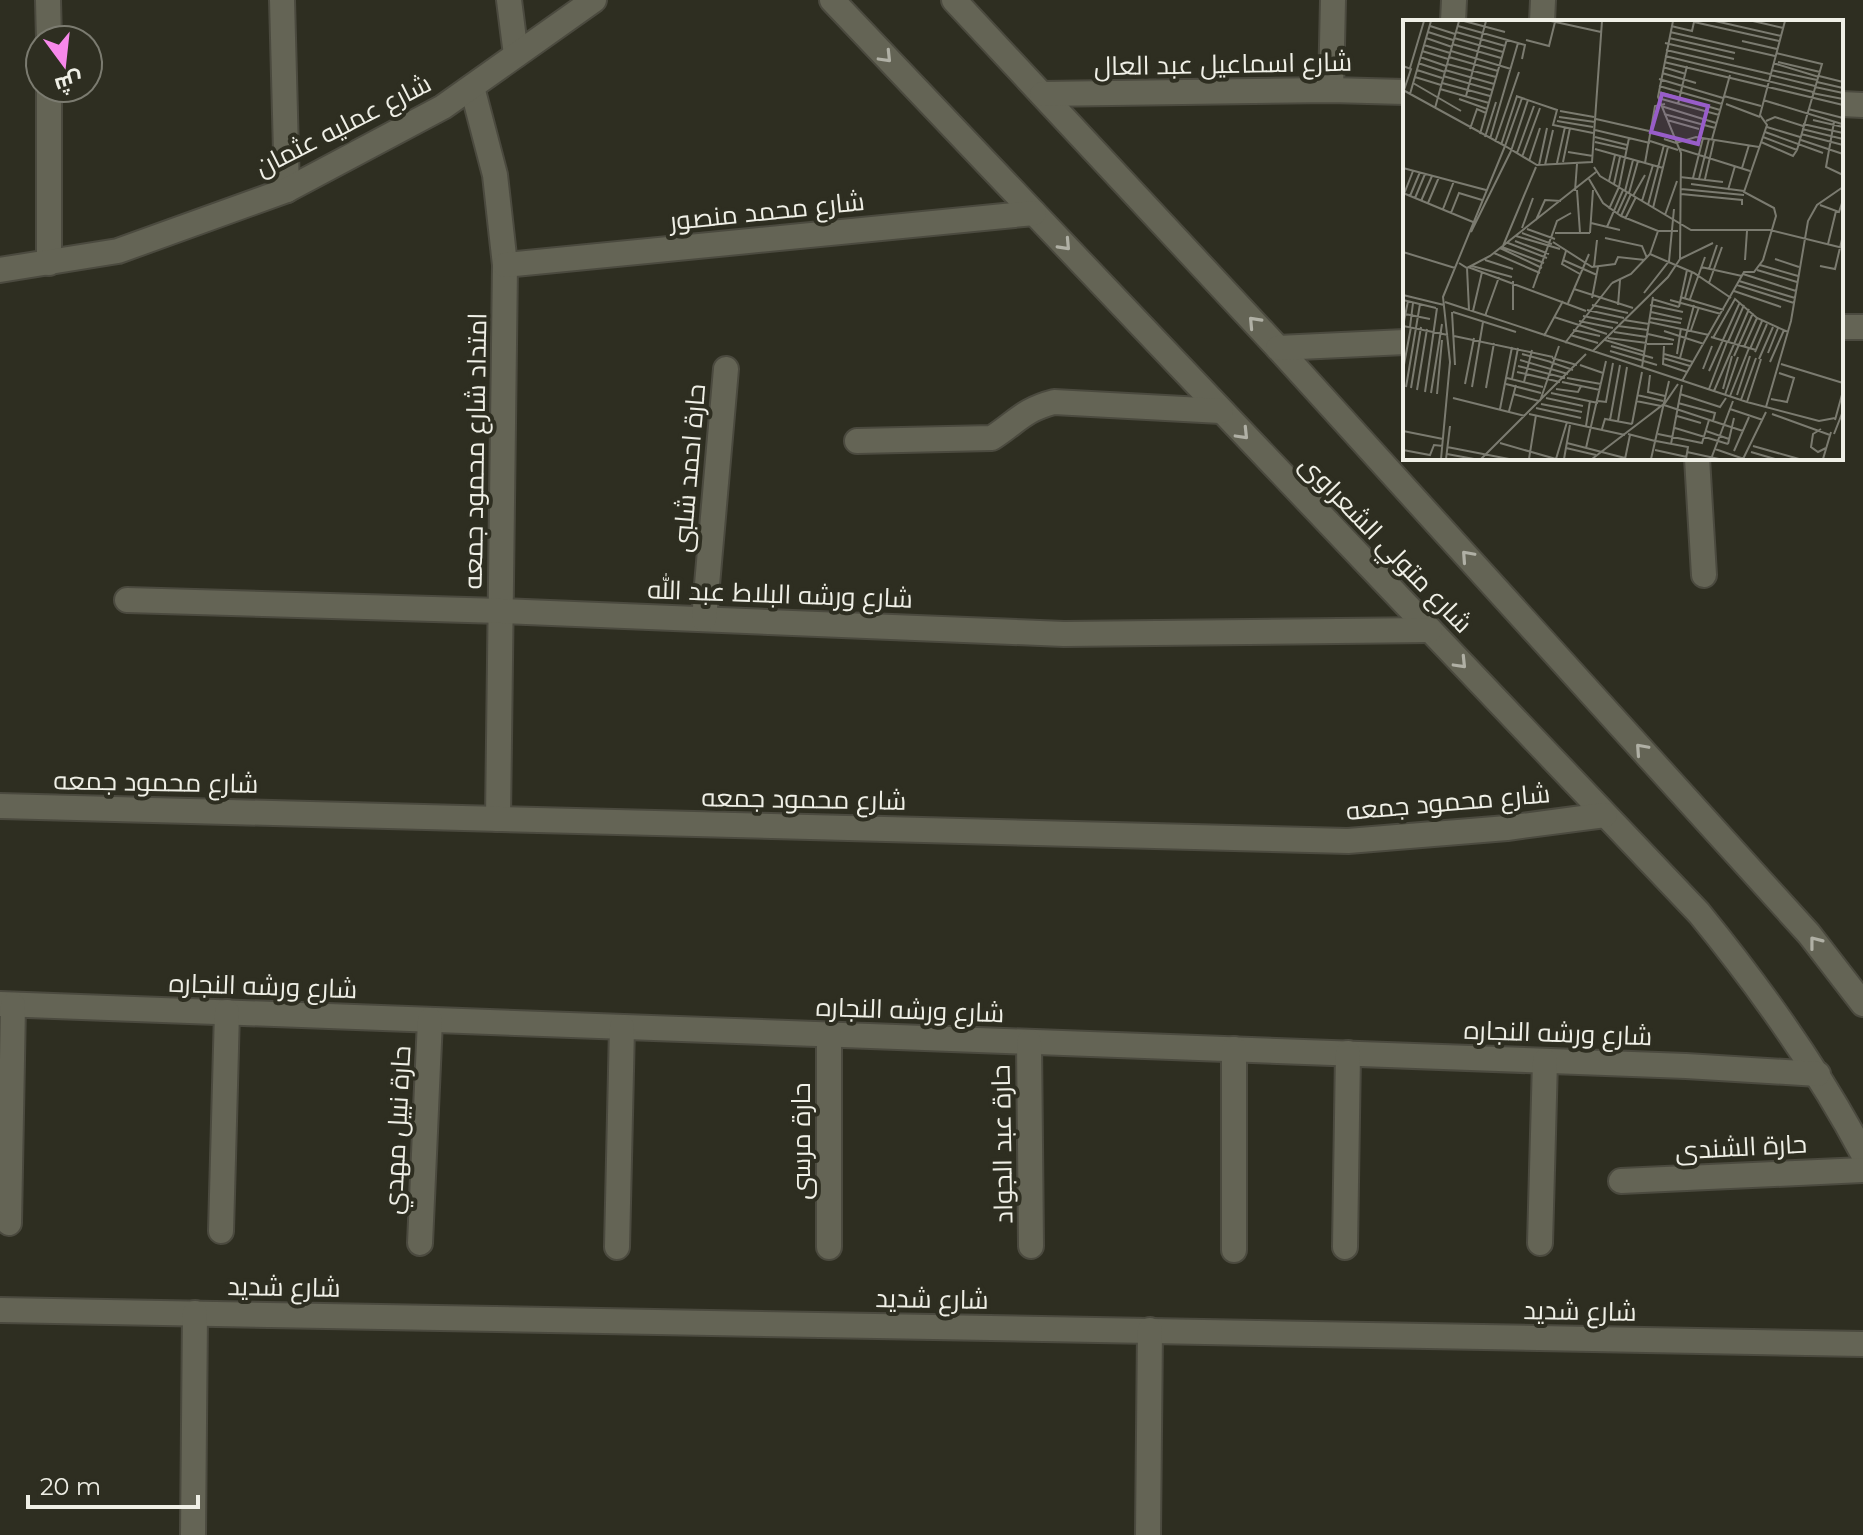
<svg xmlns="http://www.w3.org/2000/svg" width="1863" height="1535" viewBox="0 0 1863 1535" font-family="Montserrat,Cairo,sans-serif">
<rect width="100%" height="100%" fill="#2e2e21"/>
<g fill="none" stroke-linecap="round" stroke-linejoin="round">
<!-- street casing -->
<g stroke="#4b4a3f" stroke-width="28">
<g id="street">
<polyline points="48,0 49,40"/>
<polyline points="282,0 287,190"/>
<polyline points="509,0 516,55"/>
<path d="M 832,0 L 1699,913 C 1761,989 1817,1067 1863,1154"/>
<polyline points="954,0 1278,348 1809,934 1863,1004"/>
<polyline points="1453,22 1454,0"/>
<polyline points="1542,22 1543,0"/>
<polyline points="472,87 495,175 505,265 498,819"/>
<polyline points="49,88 49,263"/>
<polyline points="1331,90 1333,0"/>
<polyline points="1042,94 1331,90 1405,92"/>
<polyline points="1841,104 1863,105"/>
<polyline points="505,265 1034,213"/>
<polyline points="0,270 118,251 287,190 443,107 594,0"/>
<polyline points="1841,327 1863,327"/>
<polyline points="1278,348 1405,342"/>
<path d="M 857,441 L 992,438 C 1017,422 1023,410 1054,402 L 1221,411"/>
<polyline points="1697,458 1704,575"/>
<polyline points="127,600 501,611 1064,634 1430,630"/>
<polyline points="704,619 726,369"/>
<polyline points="0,806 1348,841 1507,828 1605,815"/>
<polyline points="0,1004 1686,1066 1818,1074"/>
<polyline points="1029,1042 1031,1246"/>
<polyline points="1621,1181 1863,1170"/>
<polyline points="9,1223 13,1005"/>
<polyline points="221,1231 227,1012"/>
<polyline points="420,1243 430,1020"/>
<polyline points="1540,1243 1545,1061"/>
<polyline points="617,1247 622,1027"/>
<polyline points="829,1247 829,1035"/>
<polyline points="1345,1247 1348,1053"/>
<polyline points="1234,1250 1234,1049"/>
<polyline points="0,1310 1863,1344"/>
<polyline points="193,1535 195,1313"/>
<polyline points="1148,1535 1150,1330"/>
</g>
</g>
<!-- street -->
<use href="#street" stroke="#646455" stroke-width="24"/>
</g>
<!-- one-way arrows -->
<defs><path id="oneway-chevron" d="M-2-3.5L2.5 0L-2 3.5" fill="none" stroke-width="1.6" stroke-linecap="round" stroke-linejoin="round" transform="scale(2)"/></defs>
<g stroke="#b0b0a5">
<use href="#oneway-chevron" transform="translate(886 57) rotate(46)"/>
<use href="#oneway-chevron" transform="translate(1065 245) rotate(47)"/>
<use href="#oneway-chevron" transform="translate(1254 322) rotate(-133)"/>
<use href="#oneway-chevron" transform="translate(1243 434) rotate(46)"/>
<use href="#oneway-chevron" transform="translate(1467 556) rotate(-132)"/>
<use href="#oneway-chevron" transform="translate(1461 663) rotate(46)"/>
<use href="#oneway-chevron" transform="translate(1641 749) rotate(-132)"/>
<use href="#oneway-chevron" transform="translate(1815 942) rotate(-128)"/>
</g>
<g text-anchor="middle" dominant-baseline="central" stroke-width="8" stroke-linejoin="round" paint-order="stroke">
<!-- street labels -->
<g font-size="26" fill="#efefe6" stroke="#2e2e21">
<text transform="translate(1223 64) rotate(-1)">شارع اسماعيل عبد العال</text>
<text transform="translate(343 125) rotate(-27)">شارع عمليه عثمان</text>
<text transform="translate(767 211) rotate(-6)">شارع محمد منصور</text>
<text transform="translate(475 451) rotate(-89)">امتداد شارع محمود جمعه</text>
<text transform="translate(689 468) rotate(-85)">حارة احمد شلبى</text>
<text transform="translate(1386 544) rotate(46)">شارع متولي الشعراوى</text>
<text transform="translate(780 594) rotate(2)">شارع ورشه البلاط عبد الله</text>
<text transform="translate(156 782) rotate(1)">شارع محمود جمعه</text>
<text transform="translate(804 799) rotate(1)">شارع محمود جمعه</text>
<text transform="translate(1448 802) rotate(-5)">شارع محمود جمعه</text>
<text transform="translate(263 986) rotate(2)">شارع ورشه النجاره</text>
<text transform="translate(910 1010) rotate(2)">شارع ورشه النجاره</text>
<text transform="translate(1558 1033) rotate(2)">شارع ورشه النجاره</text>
<text transform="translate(397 1130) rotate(-87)">حارة نبيل مهدي</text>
<text transform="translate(801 1141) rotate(-90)">حارة مرسى</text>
<text transform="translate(1002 1144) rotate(-91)">حارة عبد الجواد</text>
<text transform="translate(1741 1147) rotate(-3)">حارة الشندى</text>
<text transform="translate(284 1287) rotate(1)">شارع شديد</text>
<text transform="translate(932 1299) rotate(1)">شارع شديد</text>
<text transform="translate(1580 1311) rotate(1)">شارع شديد</text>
</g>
</g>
<!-- overview -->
<g transform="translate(1403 20)">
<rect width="440" height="440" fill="#2e2e21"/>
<path fill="none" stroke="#7b7b70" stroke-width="2" d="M 61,1 L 102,12M 148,1 L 198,12M 312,1 L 378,16M 350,1 L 380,8M 291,2 L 376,21M 27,6 L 52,14M 55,6 L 122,25 L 119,39M 268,6 L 289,11 L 291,2M 25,12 L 50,20M 53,12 L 102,26M 267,12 L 372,36M 23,18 L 49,27M 51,18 L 100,32M 266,18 L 332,33M 123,20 L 146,26 L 152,2M 339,21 L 374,29M 262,23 L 331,39M 49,24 L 98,38M 21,25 L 47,33M 263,30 L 367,54M 19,31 L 45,39M 48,31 L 108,49M 373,33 L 419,44 L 394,130M 262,36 L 410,72M 17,37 L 43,46M 46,37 L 95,51M 261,42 L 440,85M 375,42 L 417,52M 15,43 L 42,52M 370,43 L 416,57M 44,44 L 93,57M 0,46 L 8,49 L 1,70M 260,47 L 283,54M 7,48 L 21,1M 14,50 L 39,58M 42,50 L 91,64M 368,50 L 414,60M 259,53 L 293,63M 367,55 L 412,66M 40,56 L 89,70M 416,56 L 440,62M 12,57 L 38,65M 256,59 L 320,78M 414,62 L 440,68M 10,63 L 58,91M 39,63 L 87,76M 256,66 L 319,84M 412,67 L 440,73M 37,69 L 86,83M 0,70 L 102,126 L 119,78M 256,72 L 317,90M 409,73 L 440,79M 7,74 L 28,1M 63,76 L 83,1M 113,76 L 154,90 L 150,105 L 190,113M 321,76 L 358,86M 255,78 L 316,95M 56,79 L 84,89M 360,80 L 439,104M 275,84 L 284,46M 323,84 L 357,97M 258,86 L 313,103M 32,88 L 56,1M 405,89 L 440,98M 157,91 L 191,97M 261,94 L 312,108M 156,97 L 192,102M 193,99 L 246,111M 264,100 L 296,109M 410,100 L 440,107M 154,101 L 190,107M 363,101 L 372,97 L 400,106M 431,102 L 423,147 L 440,155M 400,104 L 440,113M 364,107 L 397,117M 67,109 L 74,89 L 83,93M 399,109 L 440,119M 192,110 L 247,123M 362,112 L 420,133M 77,114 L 104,19M 398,114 L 440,125M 82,117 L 93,82M 192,117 L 224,125M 360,117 L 394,130M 87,119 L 115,23M 261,119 L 273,123 L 293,117 L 356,127M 309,119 L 327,55M 398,120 L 440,134M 247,121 L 275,130M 92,122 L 116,52M 192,122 L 223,129M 358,122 L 390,136 L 394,130M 98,125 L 114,76M 192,129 L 260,148M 277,129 L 347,151M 108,131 L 125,80M 165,132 L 190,136M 114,133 L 131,86M 119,137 L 137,88M 126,141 L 137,108M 160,142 L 167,108M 154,143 L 162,107M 242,143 L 252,86 L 262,84M 136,145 L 144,108M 142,145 L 150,110M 191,147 L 197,156 L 288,210 L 367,210 L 440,228M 0,148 L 83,170M 339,148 L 346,125M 277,157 L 320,162M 290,158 L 300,118M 186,159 L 200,183 L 218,196 L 255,211 L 275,211M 296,159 L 306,119M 302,159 L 311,120M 206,161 L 212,135M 211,164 L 217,137M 288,164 L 341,171M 216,167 L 226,118M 278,169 L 341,175M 174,170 L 177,213M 325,170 L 332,146M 172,171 L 174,144M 222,171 L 230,140M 0,173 L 70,202M 226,173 L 235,141M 1,174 L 10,151M 278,174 L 339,180 L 339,185M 7,176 L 17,152M 230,176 L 242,155M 12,178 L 22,154M 18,181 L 29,156M 239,181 L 250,145M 25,183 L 36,157M 245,185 L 261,125M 417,185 L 436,192 L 439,183M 250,188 L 265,127M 40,189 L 51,161M 206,189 L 216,167M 48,193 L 56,173 L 79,180M 214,194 L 224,172M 262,195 L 274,161M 218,196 L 228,174M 222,199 L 233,177M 133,200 L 142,180 L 158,181M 188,203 L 217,210M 204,207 L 220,170M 119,208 L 130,178M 124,209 L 152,219M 68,212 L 108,131M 119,213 L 149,224M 152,213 L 187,213M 187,213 L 190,170M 113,216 L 157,229M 202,218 L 239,226 L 244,238M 112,221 L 146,234M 150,222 L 189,247 L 212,244 L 215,237 L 242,240M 105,223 L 144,238M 425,224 L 433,191M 100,226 L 133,147M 99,227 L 141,243M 97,228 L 139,248M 163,231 L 159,244 L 177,254M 0,232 L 52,248M 91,233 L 137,253M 247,234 L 291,253 L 328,278M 277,239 L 310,223M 372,239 L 396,247M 82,240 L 110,249M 160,240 L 194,255M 342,240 L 344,211M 56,243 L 64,248 L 87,236 L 193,152M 357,245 L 395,256M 69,246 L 109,257M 417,246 L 432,249 L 440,215M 65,247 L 183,291M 191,247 L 194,220M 298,247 L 339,256M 64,248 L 66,290M 306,249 L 314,225M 354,250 L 394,262M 340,254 L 393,271M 110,261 L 110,290M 336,261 L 392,278M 209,263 L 228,254 L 247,234 L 255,211M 306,263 L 319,227M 334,265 L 391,283M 130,268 L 154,201 L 168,193M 171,269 L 230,288M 331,271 L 378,287M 241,273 L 266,241 L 271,189M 0,275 L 41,285M 277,277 L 321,290M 189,278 L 195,247M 282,278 L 289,252M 249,279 L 276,287M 287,279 L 302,237M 0,280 L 33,288M 267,280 L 318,294M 5,281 L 0,306 L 45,315M 42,282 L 344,382 L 416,401 L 432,398M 165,283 L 186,234M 189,285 L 225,293M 215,285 L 217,260M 247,285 L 280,292M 276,287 L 284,250M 184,290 L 221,298M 70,291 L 79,252M 49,292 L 52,345M 50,292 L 113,312M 248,292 L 279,299M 2,294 L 27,299M 82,296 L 96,257M 180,296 L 215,303M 151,297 L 204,314M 247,298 L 278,303M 221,300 L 246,304M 176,301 L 210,308M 246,302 L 306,315M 215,306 L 245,310M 7,307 L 10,283M 170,310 L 197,316M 288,310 L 296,287M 261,311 L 301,324M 211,312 L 244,317M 245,314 L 271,320M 167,315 L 195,323M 51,316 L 150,337M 141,316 L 160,281M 308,317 L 353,330M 205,318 L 244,323M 310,318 L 332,279 L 354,298 L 385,312M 202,320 L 242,332M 325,322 L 341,285M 162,323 L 209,263M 244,324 L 270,324M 208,326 L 250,338M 261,326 L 260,344 L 284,352M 341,327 L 354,298M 347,329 L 359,301M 190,331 L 265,257 L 277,239 L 278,133 L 255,77 L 270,1M 207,331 L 254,345M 352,332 L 364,304M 365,333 L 375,308M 119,334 L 148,342M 261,334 L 290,342M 274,334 L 278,308M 331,336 L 350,293M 149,338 L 174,345M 260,338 L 287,346M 277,338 L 291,285M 356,339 L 370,307M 117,340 L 165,354M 147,342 L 170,350M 367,342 L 381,310M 378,344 L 440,363M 177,345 L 200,353M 115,346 L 162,358M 239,347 L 250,277M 300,349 L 309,326M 0,350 L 8,307M 306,351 L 337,282M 114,352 L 157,362M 247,355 L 245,372 L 262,376M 104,358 L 140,367M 164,358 L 198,364M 109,359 L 115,328M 279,361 L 341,252 L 351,252 L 360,240 L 373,196 L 371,188 L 341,172 L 364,105 L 357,95 L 382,1M 121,362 L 129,330M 159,362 L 197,370M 62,364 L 71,318M 103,364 L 138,373M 3,367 L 17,284M 69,367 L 80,302M 8,368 L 18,307M 83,368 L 91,323M 153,369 L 175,372 L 178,366M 306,369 L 324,322M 320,369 L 329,336M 14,370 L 24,309M 311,371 L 346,289M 22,372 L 34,288M 28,373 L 39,304M 148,373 L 195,383M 34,374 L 39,320M 110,374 L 136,381M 277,374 L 317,387 L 323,378M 234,375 L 260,381M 322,375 L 335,337M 334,375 L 347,336M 327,376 L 346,328M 50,378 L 122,396M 143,378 L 180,386M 368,379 L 384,382 L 391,358 L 376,353M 338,380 L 353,338M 137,381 L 156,326M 195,381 L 203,382 L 210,343M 233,381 L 258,386M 344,382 L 358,339M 275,383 L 312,393 L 310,401M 138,384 L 179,392M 261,385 L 340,411M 363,387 L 388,301 L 405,201 L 414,185 L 440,167M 133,388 L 178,398M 97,389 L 109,327M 327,389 L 360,400M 106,391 L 113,365M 126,394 L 222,415M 369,394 L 427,415M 274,396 L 298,403M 207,400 L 217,345M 432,400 L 440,371M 215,401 L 224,347M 229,404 L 239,352M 183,406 L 187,381M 272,408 L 325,424M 199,409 L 202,399 L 229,404M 418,409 L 410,414 L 408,427 L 415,432 L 423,428M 0,411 L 40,419M 303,411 L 326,419M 225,414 L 252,421M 255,414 L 299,423 L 306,400M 431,414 L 440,391M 253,421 L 285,427 L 283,439M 97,423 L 153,439 L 164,402M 164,423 L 222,438M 268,424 L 279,365M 325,424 L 331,398M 350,426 L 396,439M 44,427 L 106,439M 163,428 L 193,435M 183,428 L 203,341M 312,429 L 341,439M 0,430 L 27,435 L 31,425 L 40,426M 252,430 L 284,437M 331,431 L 346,397M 284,432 L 316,439M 348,432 L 372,439M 44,434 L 71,439M 38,439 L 47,342 L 40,277 L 102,126 L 134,145 L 189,142 L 199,1M 43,439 L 47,406M 78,439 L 183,334M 126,439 L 133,395M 161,439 L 167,405M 189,439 L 262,383 L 275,364M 222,439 L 227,415M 248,439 L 266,361M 308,439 L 330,381M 340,439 L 363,392M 420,439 L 428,412"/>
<path fill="#985dc9" fill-opacity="0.15" stroke="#985dc9" stroke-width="4" d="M 259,74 L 305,86 L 295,124 L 248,112 Z"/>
<rect width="440" height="440" fill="none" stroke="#efefe6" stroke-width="4"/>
</g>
<!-- north arrow -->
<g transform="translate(64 64) rotate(165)"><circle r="38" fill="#2e2e21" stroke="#7b7b70" stroke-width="2"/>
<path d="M0-6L14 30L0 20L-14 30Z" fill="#f788eb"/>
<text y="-12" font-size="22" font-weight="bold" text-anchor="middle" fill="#efefe6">ش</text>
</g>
<!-- scale -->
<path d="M28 1495v12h170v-12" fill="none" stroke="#efefe6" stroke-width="4"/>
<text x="40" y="1495" font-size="24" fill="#efefe6" stroke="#2e2e21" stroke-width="6" paint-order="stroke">20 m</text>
</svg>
